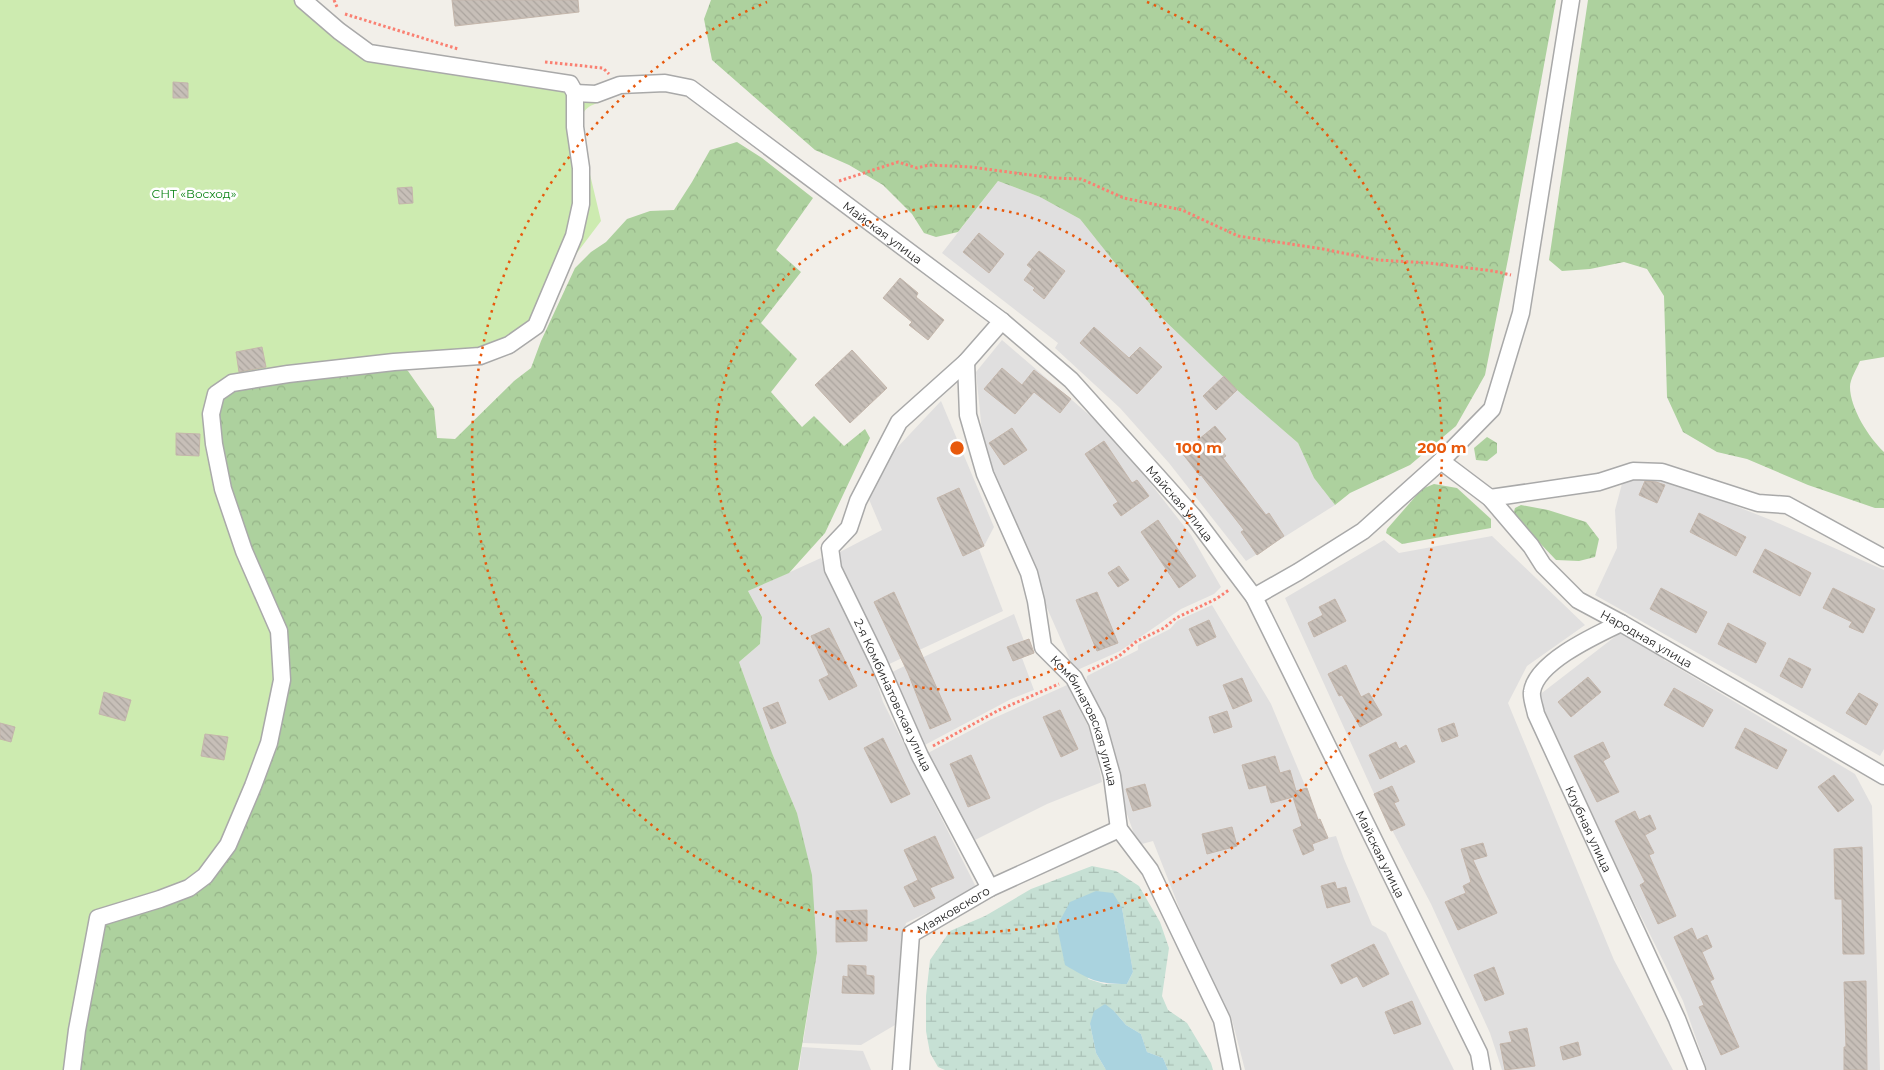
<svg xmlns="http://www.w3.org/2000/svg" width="1884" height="1070" viewBox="0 0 1884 1070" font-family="Montserrat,sans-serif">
<defs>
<pattern id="forest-crowns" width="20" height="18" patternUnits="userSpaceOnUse" patternTransform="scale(1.25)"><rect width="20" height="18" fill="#add19e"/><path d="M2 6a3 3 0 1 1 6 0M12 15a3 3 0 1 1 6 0" fill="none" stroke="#95b388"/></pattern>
<pattern id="wetland-marsh" width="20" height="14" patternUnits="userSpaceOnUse" patternTransform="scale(1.25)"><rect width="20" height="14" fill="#c6e0d4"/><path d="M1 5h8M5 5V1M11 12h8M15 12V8" fill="none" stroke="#aac0b6"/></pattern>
<pattern id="building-back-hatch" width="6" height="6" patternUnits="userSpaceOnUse" patternTransform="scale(1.25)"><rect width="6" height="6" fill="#c7bfb8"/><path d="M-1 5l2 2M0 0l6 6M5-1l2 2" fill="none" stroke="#aba49e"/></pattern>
</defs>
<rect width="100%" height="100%" fill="#f2efe9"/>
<!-- residential -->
<g fill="#e0dfdf">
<polygon points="998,181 1040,197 1080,219 1119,268 1163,319 1237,390 1298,443 1314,478 1335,505 1246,561 1169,463 1120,408 1055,348 1058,343 942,253"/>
<polygon points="1002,340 1094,419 1136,465 1191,535 1221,587 1214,594 1181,609 1120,651 1075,671 1039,590 994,476 983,442 976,372"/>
<polygon points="941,401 994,527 984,546 979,549 1003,611 885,666 837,566 838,553 882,530 868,497 893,452"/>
<polygon points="1652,476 1667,479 1771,520 1884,570 1884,749 1880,756 1595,595 1617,548 1615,510 1623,480"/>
<polygon points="1492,536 1585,625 1527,666 1508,703 1614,960 1673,1070 1502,1070 1490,1033 1431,904 1381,809 1285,598 1384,540 1399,553"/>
<polygon points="821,558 875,676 883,702 977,889 906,923 903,936 895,1025 861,1045 803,1043 817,953 797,813 772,753 739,662 760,644 762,617 748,591"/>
<polygon points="1212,605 1271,704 1327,838 1336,836 1344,859 1372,925 1386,933 1454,1070 1245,1070 1231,1016 1226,1014 1199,958 1153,841 1138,845 1118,789 1104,730 1105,718 1097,715 1085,690 1087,676 1138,650 1138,645 1170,629 1177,621"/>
<polygon points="1014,614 1024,641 1029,639 1034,653 1022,658 1034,690 1011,699 923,746 890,673"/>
<polygon points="1621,632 1664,655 1664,660 1670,663 1855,774 1872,806 1880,1070 1707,1070 1683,1001 1618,870 1538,696"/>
<polygon points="1067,685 1088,726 1096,751 1102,782 1047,804 973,841 928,753 992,719"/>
<polygon points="802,1047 863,1051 871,1070 799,1070"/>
</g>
<!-- grass -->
<path fill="#cdebb0" d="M 0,0 L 303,0 L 369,53 L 561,84 L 600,87 L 611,98 C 588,107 581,105 580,132 L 601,221 L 555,282 L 536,326 L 509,345 L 394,362 L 279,631 L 282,680 L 228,845 L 72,1070 L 0,1070 Z"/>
<!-- forest -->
<g fill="url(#forest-crowns)">
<polygon points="711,0 1556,0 1510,249 1485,375 1456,426 1410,465 1350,493 1335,505 1314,478 1298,443 1237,390 1163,319 1119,268 1080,219 1040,197 998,181 958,232 936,237 924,233 912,214 883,185 849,165 815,150 712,60 704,19"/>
<path d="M 1588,0 L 1884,0 L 1884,357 L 1860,361 C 1857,368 1850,379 1850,387 C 1850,408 1869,438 1884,452 L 1884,508 L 1875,508 L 1808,485 L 1747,459 L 1717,452 L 1683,432 L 1667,397 L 1664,296 L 1647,269 L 1624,262 L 1590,269 L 1562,271 L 1549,260 Z"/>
<polygon points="737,142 762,158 813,198 776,250 801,272 761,323 797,359 771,392 802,427 814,416 844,446 865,429 870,438 825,533 789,573 748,591 762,617 760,644 739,662 772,753 797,813 812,875 817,953 798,1070 72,1070 98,918 205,876 269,743 279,631 244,551 211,414 232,383 394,362 408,371 434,408 437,438 455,439 514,381 531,368 541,341 575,268 591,252 606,242 627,219 650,211 674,210 692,182 710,150"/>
<polygon points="1487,437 1497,443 1497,453 1487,461 1476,460 1474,448"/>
<polygon points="1434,484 1457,488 1491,519 1491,528 1402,544 1386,533 1387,529 1422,489"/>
<polygon points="1521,505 1548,510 1586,522 1599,539 1595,557 1579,561 1556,560 1513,515 1515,508"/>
</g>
<!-- wetland -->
<path fill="url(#wetland-marsh)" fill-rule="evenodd" d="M 1092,866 L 1116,871 L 1139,886 L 1160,922 L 1169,948 L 1162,996 L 1168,1010 L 1187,1023 L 1211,1063 L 1213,1070 L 1168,1070 L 1163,1058 L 1147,1052 L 1141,1034 L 1126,1025 L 1114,1011 L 1090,1024 L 1096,1053 L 1106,1070 L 945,1070 L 938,1067 L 930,1053 L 926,1031 L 926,996 L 930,960 L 950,931 L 985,916 L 1031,889 ZM 1122,908 L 1133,972 L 1127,984 L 1104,984 L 1088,979 Z"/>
<!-- water -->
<g fill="#aad3df">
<path d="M 1096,891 L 1113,893 L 1122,908 L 1133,972 L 1127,984 C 1097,984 1090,980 1065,965 L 1057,926 L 1070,902 Z"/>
<polygon points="1105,1004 1114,1011 1126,1025 1141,1034 1147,1052 1163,1058 1168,1070 1106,1070 1096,1053 1090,1024 1094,1011"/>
</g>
<!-- building -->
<g fill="url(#building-back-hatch)" stroke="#c4b6ab">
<polygon points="452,0 578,0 579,12 455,26"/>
<polygon points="173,82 188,83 188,98 173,98"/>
<polygon points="412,187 413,203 399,204 397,188"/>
<polygon points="979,233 1004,254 989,273 963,252"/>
<polygon points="1039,251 1065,271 1044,299 1033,290 1035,288 1024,280 1032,269 1027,265"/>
<polygon points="900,278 918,293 916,297 944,320 928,340 909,325 912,322 883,298"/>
<polygon points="1094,327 1129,358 1140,347 1162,367 1137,394 1080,343"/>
<polygon points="262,347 266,367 239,372 236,352"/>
<polygon points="852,350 887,388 850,423 815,385"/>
<polygon points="1002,368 1022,385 1034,370 1071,399 1060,413 1034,392 1015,414 984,389"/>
<polygon points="1224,376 1237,390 1216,410 1203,396"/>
<polygon points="1215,426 1226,439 1218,446 1226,456 1223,458 1266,515 1269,513 1284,536 1257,555 1241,532 1244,530 1201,475 1200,476 1182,453"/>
<polygon points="1012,428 1027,450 1004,465 989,443"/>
<polygon points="176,433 200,434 199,456 176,455"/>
<polygon points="1104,441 1132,483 1137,480 1149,496 1121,516 1113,505 1118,502 1085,454"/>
<polygon points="1645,481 1656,482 1665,485 1657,503 1639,495"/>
<polygon points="959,488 984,546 963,556 937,498"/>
<polygon points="1699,513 1746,537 1736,556 1690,532"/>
<polygon points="1158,520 1196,576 1179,588 1141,532"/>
<polygon points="1765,549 1811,573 1800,596 1753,572"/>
<polygon points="1119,566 1129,580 1118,587 1108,573"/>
<polygon points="1661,588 1707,612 1696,633 1650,609"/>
<polygon points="1833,588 1875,609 1863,633 1849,627 1852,622 1823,608"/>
<polygon points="894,592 951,720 930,729 908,673 874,602"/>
<polygon points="1097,592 1118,643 1097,651 1076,600"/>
<polygon points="1335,599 1346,621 1314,637 1308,623 1323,615 1319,607"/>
<polygon points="1209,620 1216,637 1197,646 1189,629"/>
<polygon points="1728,623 1766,643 1756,663 1718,644"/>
<polygon points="829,628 857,686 829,700 819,680 829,675 811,636"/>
<polygon points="1029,639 1034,653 1013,661 1007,647"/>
<polygon points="1789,658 1811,669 1802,688 1780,676"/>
<polygon points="1346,665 1361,697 1369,693 1382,715 1360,727 1342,695 1339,696 1328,674"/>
<polygon points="1588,677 1601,692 1571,717 1558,702"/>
<polygon points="1242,678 1252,701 1233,709 1223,685"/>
<polygon points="1674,688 1713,710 1703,727 1664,705"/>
<polygon points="104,692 131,700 125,721 99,714"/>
<polygon points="1859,693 1878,704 1866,725 1846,713"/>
<polygon points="778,702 786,723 771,729 763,708"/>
<polygon points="1060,710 1078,749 1061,757 1043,717"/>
<polygon points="1227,711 1232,727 1214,733 1209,717"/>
<polygon points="0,723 15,727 11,742 0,739"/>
<polygon points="1454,723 1458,736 1442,742 1438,729"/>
<polygon points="1745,728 1787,750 1777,769 1735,748"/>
<polygon points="205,734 228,737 224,760 201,756"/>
<polygon points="883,738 910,794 891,803 864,748"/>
<polygon points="1396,742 1399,749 1406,745 1415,762 1380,779 1369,755"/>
<polygon points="1603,742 1610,757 1603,761 1619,792 1597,802 1574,756"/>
<polygon points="971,755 990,798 968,807 950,764"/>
<polygon points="1275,756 1280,773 1290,770 1296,791 1307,788 1318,820 1320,819 1328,838 1312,844 1314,850 1303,855 1293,830 1302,826 1293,797 1271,803 1266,785 1249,789 1242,765"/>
<polygon points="1834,775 1854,800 1838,812 1818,787"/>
<polygon points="1145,784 1151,806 1133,811 1126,789"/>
<polygon points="1392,786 1399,801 1394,803 1405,825 1391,831 1374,794"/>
<polygon points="1635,811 1639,820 1650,815 1656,829 1645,835 1654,853 1649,855 1676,916 1658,924 1640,885 1645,882 1615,821"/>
<polygon points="1232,827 1237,846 1207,854 1202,834"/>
<polygon points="935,836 954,878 930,888 935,898 914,907 904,887 918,880 904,850"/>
<polygon points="1483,843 1487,856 1473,860 1497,913 1458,930 1445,902 1466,893 1463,886 1471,882 1461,849"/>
<polygon points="1862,847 1864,954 1843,954 1842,899 1835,899 1834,849"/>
<polygon points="1335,882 1337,889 1346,887 1350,902 1327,908 1321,886"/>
<polygon points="867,910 867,941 836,942 836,911"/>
<polygon points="1692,928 1697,940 1707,935 1712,947 1702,952 1714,979 1710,981 1739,1047 1721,1055 1699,1007 1704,1005 1674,937"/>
<polygon points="1374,944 1389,974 1363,987 1357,976 1341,984 1331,965"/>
<polygon points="848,965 866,966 866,975 874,976 874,994 842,993 843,976 848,977"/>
<polygon points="1494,967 1504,994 1485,1001 1474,975"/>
<polygon points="1866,981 1867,1070 1844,1070 1844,1047 1846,1047 1844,982"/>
<polygon points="1412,1001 1421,1024 1394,1034 1385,1012"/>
<polygon points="1527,1028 1535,1066 1505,1070 1500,1044 1512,1042 1509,1032"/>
<polygon points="1578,1042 1581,1055 1563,1060 1560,1047"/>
</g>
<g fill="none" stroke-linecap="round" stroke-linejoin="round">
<!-- minor casing -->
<g stroke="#a9a9a9" stroke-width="19">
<g id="minor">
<path id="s1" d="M 575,93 L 596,94 L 620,85 L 665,83 L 690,88 L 1002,321 L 1071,380 L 1193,516 L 1254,597 L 1479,1053 L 1482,1070"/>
<path id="s2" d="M 966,362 L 968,415 L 985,474 L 1029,573 L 1036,601 L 1043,647 L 1074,678 L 1097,722 L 1112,776 L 1119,829 L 1150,870 L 1222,1020 L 1232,1070"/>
<path id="s3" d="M 1441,461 L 1490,498 L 1531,546 L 1543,565 L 1578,600 L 1621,623 L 1884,776"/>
<polyline points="1490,498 1599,482 1633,471 1662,472 1758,503 1787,505 1884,558"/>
<polyline points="1254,597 1298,572 1363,531 1441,461 1492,409 1521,313 1571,0"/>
<path id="s4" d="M 1621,623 C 1596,635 1536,662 1532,692 C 1531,698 1535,708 1536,714 L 1677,1019 L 1697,1070"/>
<polyline points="990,888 920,756 878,661 833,569 830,548 849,528 858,501 899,422 966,362 1002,321"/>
<polyline points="72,1070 77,1030 98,918 160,899 189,888 205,876 228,845 253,786 269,743 282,680 279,631 244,551 223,489 214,444 211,414 216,394 232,383 288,374 394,362 480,356 509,345 536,326 574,236 581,204 581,168 575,127 575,93 570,84 369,53 339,31 303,0"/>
<path id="s5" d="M 901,1070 L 911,934 L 990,888 L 1119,829"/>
</g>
</g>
<!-- path -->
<g stroke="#fa8072" stroke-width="3" stroke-dasharray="2.5 2.5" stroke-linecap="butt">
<polyline points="334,0 337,7"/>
<polyline points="345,14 458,49"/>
<polyline points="545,62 603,68 609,74"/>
<polyline points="839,181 898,162 917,168 929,165 971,167 1053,178 1081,179 1124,198 1182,210 1238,236 1323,249 1378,260 1429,263 1493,271 1511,275"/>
<polyline points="1088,671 1119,656 1137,641 1164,628 1176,618 1216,599 1229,590"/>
<polyline points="933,746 999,710 1059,684"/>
</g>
<!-- minor -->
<use href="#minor" stroke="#fff" stroke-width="16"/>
</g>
<!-- distance rings -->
<g fill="none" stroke="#e8590c" stroke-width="2.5" stroke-dasharray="2.5 5">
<circle cx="957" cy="448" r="242"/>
<path d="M1147 2A485 485 0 1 1 767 2"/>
</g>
<g text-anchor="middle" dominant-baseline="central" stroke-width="5" stroke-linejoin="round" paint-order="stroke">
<!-- park labels -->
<g font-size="12" fill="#0c8416" stroke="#fff">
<text x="194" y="193">СНТ «Восход»</text>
</g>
<!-- street labels -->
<g font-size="12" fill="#222" stroke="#fff">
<text stroke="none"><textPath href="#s1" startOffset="358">Майская улица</textPath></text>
<text stroke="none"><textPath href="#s1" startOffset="762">Майская улица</textPath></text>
<text stroke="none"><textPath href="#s3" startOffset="275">Народная улица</textPath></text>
<text transform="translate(893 695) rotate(65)">2-я Комбинатовская улица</text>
<text stroke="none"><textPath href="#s2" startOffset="385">Комбинатовская улица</textPath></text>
<text stroke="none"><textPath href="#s4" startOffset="265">Клубная улица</textPath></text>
<text stroke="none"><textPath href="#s1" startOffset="1168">Майская улица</textPath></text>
<text stroke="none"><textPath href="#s5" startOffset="185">Маяковского</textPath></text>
</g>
</g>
<circle cx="957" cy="448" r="8" fill="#e8590c" stroke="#fff" stroke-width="2.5"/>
<g font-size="15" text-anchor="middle" font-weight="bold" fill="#e8590c" stroke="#fff" stroke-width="5" stroke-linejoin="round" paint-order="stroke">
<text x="1199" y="453">100 m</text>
<text x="1442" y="453">200 m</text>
</g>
</svg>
